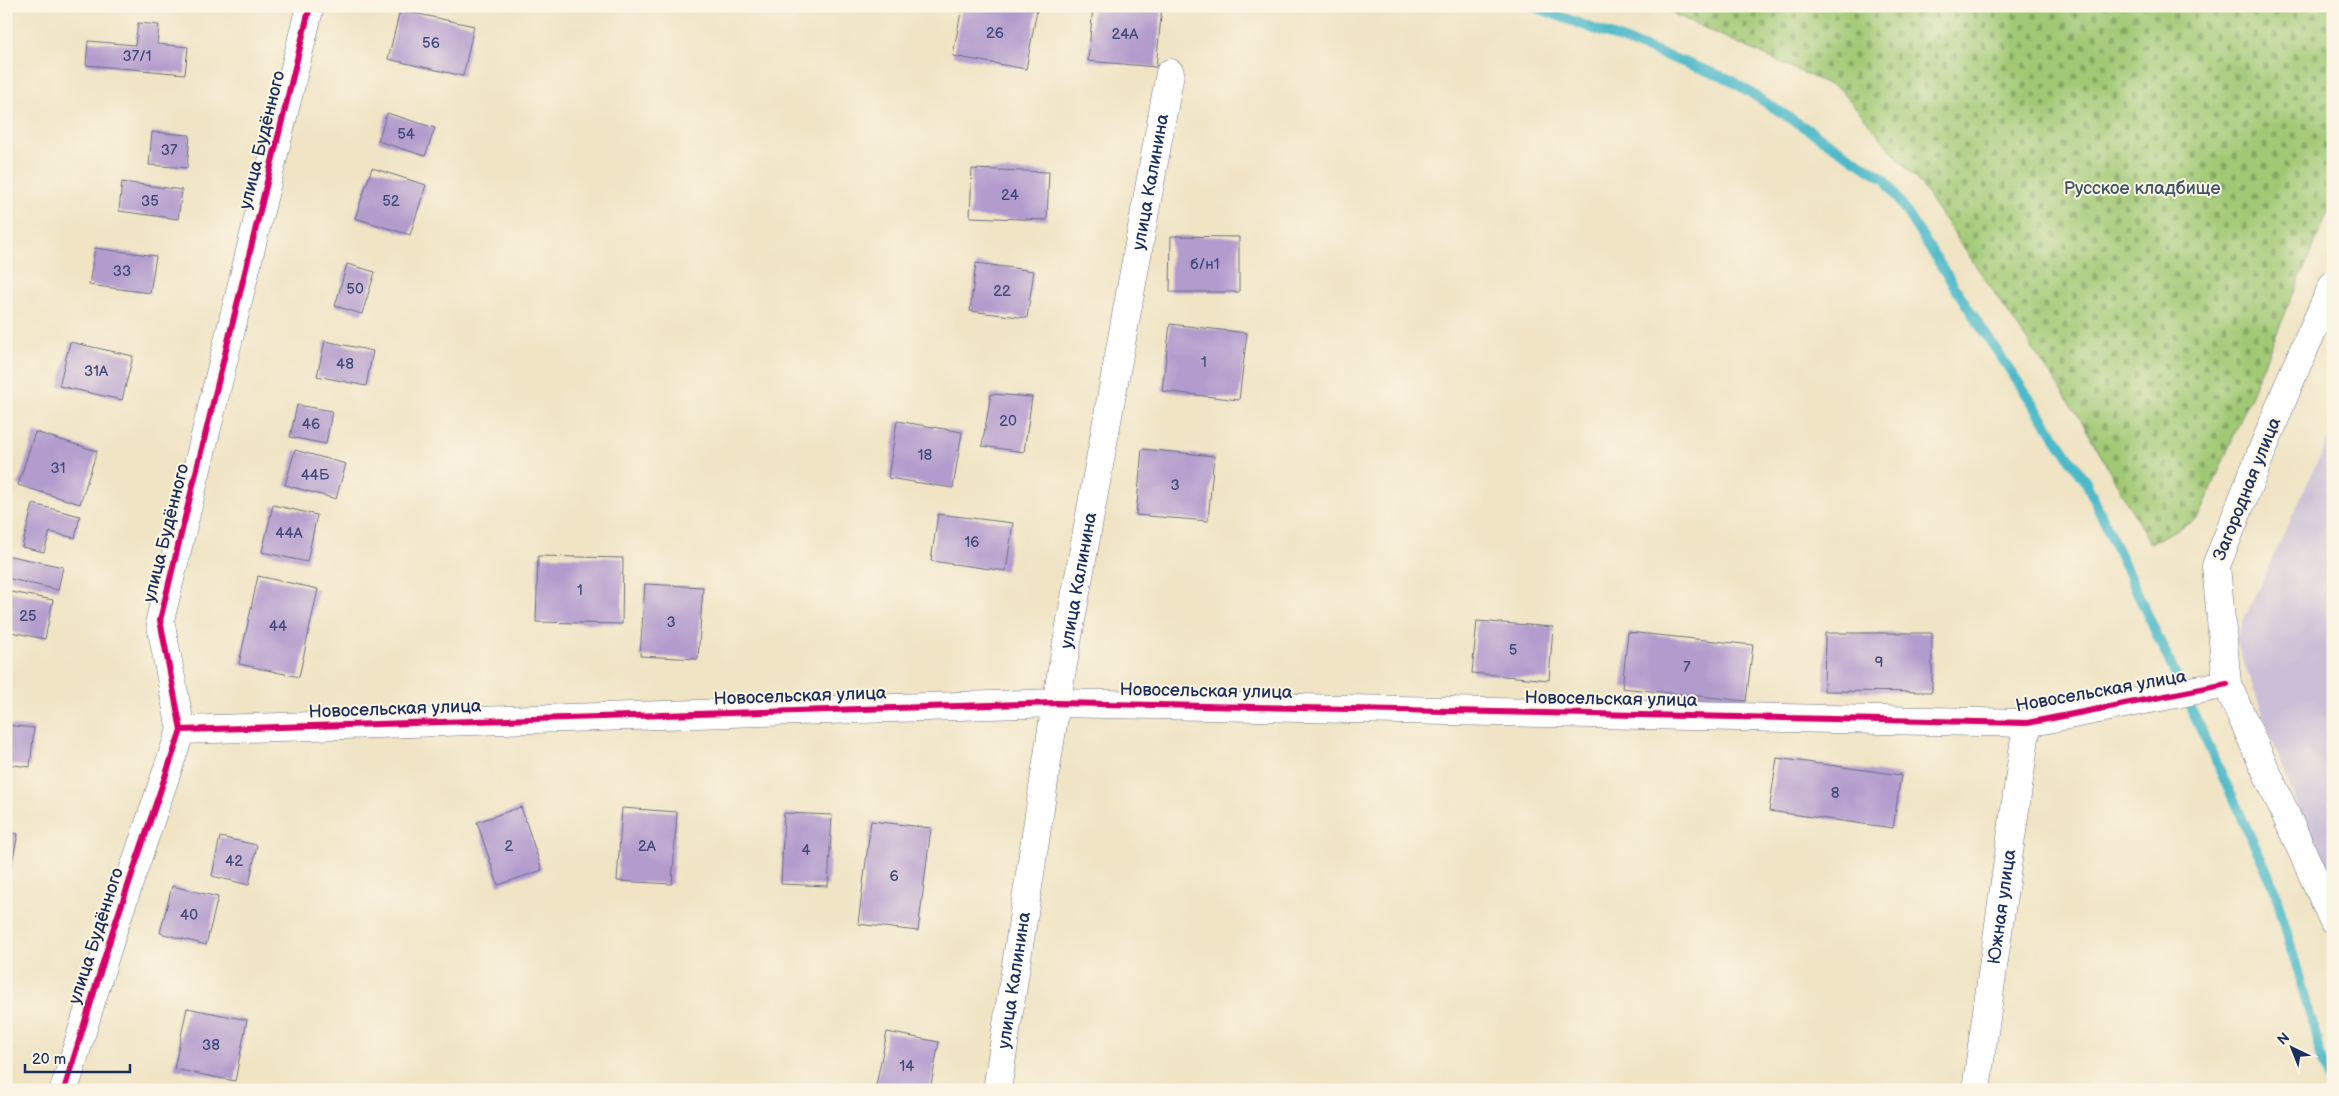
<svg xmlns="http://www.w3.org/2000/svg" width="2339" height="1096" viewBox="0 0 2339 1096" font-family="'Balsamiq Sans',sans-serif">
<defs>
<pattern id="cemetery-stones" width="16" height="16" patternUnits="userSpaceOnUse" patternTransform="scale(1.25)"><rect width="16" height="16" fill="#a1c975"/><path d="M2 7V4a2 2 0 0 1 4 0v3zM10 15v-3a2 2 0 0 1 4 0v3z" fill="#82a463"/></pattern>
</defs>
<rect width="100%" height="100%" fill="#fcf5e5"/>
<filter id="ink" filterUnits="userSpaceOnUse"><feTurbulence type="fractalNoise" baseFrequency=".02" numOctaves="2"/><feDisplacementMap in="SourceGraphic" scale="10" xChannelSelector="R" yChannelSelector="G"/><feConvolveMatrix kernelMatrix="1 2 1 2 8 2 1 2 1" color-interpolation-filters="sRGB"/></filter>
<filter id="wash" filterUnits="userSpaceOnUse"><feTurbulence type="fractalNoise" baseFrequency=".0096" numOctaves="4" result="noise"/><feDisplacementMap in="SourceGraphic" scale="20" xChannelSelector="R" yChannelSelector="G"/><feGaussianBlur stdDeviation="1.12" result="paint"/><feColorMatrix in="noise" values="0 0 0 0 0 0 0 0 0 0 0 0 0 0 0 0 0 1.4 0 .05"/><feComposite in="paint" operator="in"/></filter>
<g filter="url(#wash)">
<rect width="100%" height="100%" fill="#f0e4c5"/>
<!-- industrial -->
<polygon fill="#cabfd6" points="2333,428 2333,903 2235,639"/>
<!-- cemetery -->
<polygon fill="url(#cemetery-stones)" stroke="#5e7c6a" points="1656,6 2333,6 2333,200 2199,518 2150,543 2080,418 1920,184 1841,90"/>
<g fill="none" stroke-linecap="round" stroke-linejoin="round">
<!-- stream -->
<polyline stroke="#4ebac9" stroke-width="10" points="1532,6 1729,79 1885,179 1982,329 2086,482 2274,887 2331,1090"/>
</g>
<g id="blocks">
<!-- building -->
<g fill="#b29bcd">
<polygon points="962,6 1014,6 1037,10 1026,69 953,56"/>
<polygon points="1093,6 1162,6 1156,67 1088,61"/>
<polygon points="400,10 474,26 463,76 388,59"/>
<polygon points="138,23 159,25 157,44 188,47 185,74 86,65 88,41 135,45"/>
<polygon points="387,113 435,128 425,156 378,141"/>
<polygon points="152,132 190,135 187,168 149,165"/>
<polygon points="372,168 426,185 410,235 355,218"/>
<polygon points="972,169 1049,172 1047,220 970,217"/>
<polygon points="122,182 182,190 178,219 119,211"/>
<polygon points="1171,236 1239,237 1239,292 1170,292"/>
<polygon points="95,248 156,256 150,293 89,285"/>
<polygon points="976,263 1034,271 1027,318 970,311"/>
<polygon points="347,264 375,272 362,314 335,306"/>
<polygon points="1170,324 1247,333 1239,400 1162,391"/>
<polygon points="325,341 373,351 366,386 317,376"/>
<polygon points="70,342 133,356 122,400 59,386"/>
<polygon points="991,394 1032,397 1024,452 982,446"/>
<polygon points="297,405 332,411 326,444 290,437"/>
<polygon points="897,421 962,432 953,488 888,478"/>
<polygon points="35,432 97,451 80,504 18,485"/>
<polygon points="1142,449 1214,456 1208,521 1136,515"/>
<polygon points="295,450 346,464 336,499 285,485"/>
<polygon points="33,504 80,516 75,538 50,532 44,552 22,547"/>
<polygon points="273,505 317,515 307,562 262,552"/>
<polygon points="938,514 1013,523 1006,571 931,561"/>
<polygon points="6,555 63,567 58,590 6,578"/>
<polygon points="538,556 623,558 622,624 536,622"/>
<polygon points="258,576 318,589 299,677 239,664"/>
<polygon points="645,584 703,587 698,659 640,656"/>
<polygon points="6,591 53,600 45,639 6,631"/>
<polygon points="1477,621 1553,627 1549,680 1472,673"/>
<polygon points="1628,632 1753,645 1746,701 1622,688"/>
<polygon points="1825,633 1932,633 1932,692 1824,691"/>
<polygon points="6,725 34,728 30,767 6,764"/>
<polygon points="1777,758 1901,775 1893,828 1769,811"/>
<polygon points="521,807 542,870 498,885 477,822"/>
<polygon points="622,808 677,812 672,884 617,881"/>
<polygon points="784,813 832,815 828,886 781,884"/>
<polygon points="871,821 931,828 918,931 858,924"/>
<polygon points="6,832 18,834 8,881 6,881"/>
<polygon points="220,837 257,845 249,885 212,876"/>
<polygon points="172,886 218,897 206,945 160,933"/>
<polygon points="187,1008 247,1020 235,1081 174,1069"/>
<polygon points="887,1032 939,1042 930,1090 875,1090"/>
</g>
</g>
</g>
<g filter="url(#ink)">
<use href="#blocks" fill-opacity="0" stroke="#666e82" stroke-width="1"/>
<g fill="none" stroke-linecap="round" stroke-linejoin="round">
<!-- street casing -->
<g stroke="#666e82" stroke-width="29">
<g id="street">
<polyline points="181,730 1056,703 2027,723 2227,684"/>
<polyline points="64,1090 113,930 181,730 160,620 310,6"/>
<path id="s1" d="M 997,1090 L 1056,703 L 1170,73"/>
<path id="s2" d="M 1976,1090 L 2027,723"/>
</g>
</g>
<!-- secondary casing -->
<g stroke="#666e82" stroke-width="29">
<polyline id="secondary" points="2333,285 2292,376 2216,566 2227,684 2333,920"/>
</g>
<!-- street -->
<use href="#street" stroke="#fff" stroke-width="28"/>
<!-- secondary -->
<use href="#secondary" stroke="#fff" stroke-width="28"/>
<!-- cycleway casing -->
<g stroke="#fcf5e5" stroke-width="9">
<g id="cycleway">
<polyline points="181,730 1056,703 2027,723 2227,684"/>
<polyline points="64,1090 113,930 181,730 160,620 310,6"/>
</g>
</g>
<!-- cycleway -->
<use href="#cycleway" stroke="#d6006c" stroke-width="6"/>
</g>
</g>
<g text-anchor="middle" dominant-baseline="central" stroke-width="4" stroke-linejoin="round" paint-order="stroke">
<!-- number labels -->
<g font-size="15" fill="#414a7a">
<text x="995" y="33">26</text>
<text x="1125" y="34">24А</text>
<text x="431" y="43">56</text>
<text x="137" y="56">37/1</text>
<text x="406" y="134">54</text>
<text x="169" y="150">37</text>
<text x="1010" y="195">24</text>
<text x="150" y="201">35</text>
<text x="391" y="201">52</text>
<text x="1205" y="264">б/н1</text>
<text x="122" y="271">33</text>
<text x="355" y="289">50</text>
<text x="1002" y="291">22</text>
<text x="1204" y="362">1</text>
<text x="345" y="364">48</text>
<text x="96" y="371">31А</text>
<text x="1008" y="421">20</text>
<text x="311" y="424">46</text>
<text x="925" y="455">18</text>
<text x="58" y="468">31</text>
<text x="315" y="475">44Б</text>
<text x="1175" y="485">3</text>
<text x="289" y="533">44А</text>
<text x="972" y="542">16</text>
<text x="580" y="590">1</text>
<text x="28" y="616">25</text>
<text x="671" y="622">3</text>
<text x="278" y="626">44</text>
<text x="1513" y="650">5</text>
<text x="1879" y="662">9</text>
<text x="1687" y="667">7</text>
<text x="1835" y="793">8</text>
<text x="509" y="846">2</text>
<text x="647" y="846">2А</text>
<text x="806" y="850">4</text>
<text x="234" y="861">42</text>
<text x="894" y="876">6</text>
<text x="189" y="915">40</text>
<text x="211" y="1045">38</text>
<text x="907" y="1066">14</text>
</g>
<!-- street labels -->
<g font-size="18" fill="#1b2f5e" stroke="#fcf5e5">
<text transform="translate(262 140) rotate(-76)">улица Будённого</text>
<text stroke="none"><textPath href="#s1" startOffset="921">улица Калинина</textPath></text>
<text transform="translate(2247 489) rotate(-68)">Загородная улица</text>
<text transform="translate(166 533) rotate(-76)">улица Будённого</text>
<text stroke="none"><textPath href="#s1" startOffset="516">улица Калинина</textPath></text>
<text transform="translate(1206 691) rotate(1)">Новосельская улица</text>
<text transform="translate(2101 691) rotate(-10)">Новосельская улица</text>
<text transform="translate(800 696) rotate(-2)">Новосельская улица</text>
<text transform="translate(1611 699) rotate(1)">Новосельская улица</text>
<text transform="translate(395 709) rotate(-2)">Новосельская улица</text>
<text stroke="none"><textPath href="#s2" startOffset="185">Южная улица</textPath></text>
<text transform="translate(96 936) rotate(-72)">улица Будённого</text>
<text stroke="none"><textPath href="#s1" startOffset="111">улица Калинина</textPath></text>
</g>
<!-- park labels -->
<g font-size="18" fill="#3c5664" stroke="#fcf5e5">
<text x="2142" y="188">Русское кладбище</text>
</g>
</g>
<!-- margin -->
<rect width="2339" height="1096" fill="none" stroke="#fcf5e5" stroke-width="25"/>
<!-- north arrow -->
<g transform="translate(2292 1048) rotate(317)" stroke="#fcf5e5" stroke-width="4" paint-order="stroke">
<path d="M0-4L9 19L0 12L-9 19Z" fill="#1b2f5e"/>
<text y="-8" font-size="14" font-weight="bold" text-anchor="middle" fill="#1b2f5e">N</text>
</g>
<!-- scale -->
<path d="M25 1064v8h105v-8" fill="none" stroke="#1b2f5e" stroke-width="2.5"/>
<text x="32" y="1064" font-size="15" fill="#1b2f5e" stroke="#fcf5e5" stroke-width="4" paint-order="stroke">20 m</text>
</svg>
